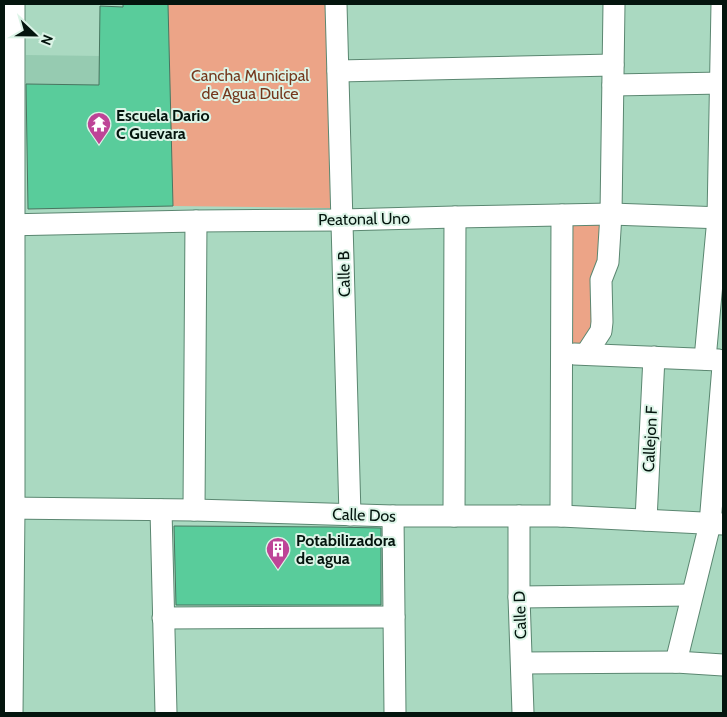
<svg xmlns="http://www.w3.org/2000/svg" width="727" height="717" viewBox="0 0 727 717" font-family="Cabin,sans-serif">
<rect width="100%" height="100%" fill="#aad9c1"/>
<!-- built -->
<polygon fill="#96cbb1" points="26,55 100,56 99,85 26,84"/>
<!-- green -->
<g fill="#eca487">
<polygon points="168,4 329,4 330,208 173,206"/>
<polygon points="608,217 600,321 585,352 564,351 565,218"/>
</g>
<!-- building -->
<g fill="#59cc9b" stroke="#497560">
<polygon points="123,4 168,4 173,206 28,209 26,84 99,85 100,6 123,7"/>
<polygon points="174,526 332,527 381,528 381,605 176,605"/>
</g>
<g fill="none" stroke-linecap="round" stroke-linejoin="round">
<!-- minor casing -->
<g stroke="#5b8771" stroke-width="23">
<g id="minor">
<polyline points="336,4 350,515"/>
<polyline points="338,71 613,65"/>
<polyline points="613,85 723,83"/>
<polyline points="4,225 196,221 342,220 455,217 611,214 723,218"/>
<polyline points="574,354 719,360"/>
<polyline points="586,354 601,331 602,322 601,280 608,262 611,214 614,4"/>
<polyline points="705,359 718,218 722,4"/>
<polyline points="4,508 194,510 393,516 561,516 723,524"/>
<polyline points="161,510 166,713"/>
<polyline points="194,510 196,221"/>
<polyline points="393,516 395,713"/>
<polyline points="454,516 455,217"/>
<polyline points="519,516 519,597 523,713"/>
<polyline points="561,516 562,215"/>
<polyline points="646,520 654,357"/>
<polyline points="519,597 692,595"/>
<polyline points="163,618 394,617"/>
<polyline points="676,662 710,524 723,366"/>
<polyline points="522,663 676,662 723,665"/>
<polyline points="12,713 14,508 14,4"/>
</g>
</g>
<!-- minor -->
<use href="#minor" stroke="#fff" stroke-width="21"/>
</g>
<!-- icons -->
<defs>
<g id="temple-pin" transform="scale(1.25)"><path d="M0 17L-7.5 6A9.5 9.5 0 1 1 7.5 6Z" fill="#be4497" stroke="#dcf4e7"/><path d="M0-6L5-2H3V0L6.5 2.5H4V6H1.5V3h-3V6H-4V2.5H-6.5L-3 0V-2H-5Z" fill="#fff"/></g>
<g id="building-pin" transform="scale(1.25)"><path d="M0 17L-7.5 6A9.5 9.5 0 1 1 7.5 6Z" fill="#be4497" stroke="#dcf4e7"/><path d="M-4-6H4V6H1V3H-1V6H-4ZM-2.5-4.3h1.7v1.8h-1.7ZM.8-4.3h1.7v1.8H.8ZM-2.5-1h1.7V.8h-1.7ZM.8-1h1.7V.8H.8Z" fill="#fff"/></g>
</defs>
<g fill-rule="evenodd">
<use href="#temple-pin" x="99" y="124"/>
<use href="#building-pin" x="278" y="549"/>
</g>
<g text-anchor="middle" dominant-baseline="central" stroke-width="4" stroke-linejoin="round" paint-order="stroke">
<!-- park labels -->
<g font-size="16" fill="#74371c" stroke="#dcf4e7">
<text x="250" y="75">Cancha Municipal<tspan x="250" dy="18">de Agua Dulce</tspan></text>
</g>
<!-- poi labels -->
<g font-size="16" font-weight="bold" fill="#04150e" stroke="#dcf4e7" text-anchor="start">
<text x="116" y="115">Escuela Dario<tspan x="116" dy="18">C Guevara</tspan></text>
<text x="296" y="540">Potabilizadora<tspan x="296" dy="18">de agua</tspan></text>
</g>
<!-- street labels -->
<g font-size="16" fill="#04150e" stroke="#dcf4e7">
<text transform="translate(364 219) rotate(-1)">Peatonal Uno</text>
<text transform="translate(344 274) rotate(-91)">Calle B</text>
<text transform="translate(650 439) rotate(-87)">Callejon F</text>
<text transform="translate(364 515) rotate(2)">Calle Dos</text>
<text transform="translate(520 615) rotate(-92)">Calle D</text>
</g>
</g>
<!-- border -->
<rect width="727" height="717" fill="none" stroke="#04150e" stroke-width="10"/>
<!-- north arrow -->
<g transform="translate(35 35) rotate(112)" stroke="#dcf4e7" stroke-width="4" paint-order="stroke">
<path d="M0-4L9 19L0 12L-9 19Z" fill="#04150e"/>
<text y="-8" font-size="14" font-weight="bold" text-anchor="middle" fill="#04150e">N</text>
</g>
</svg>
